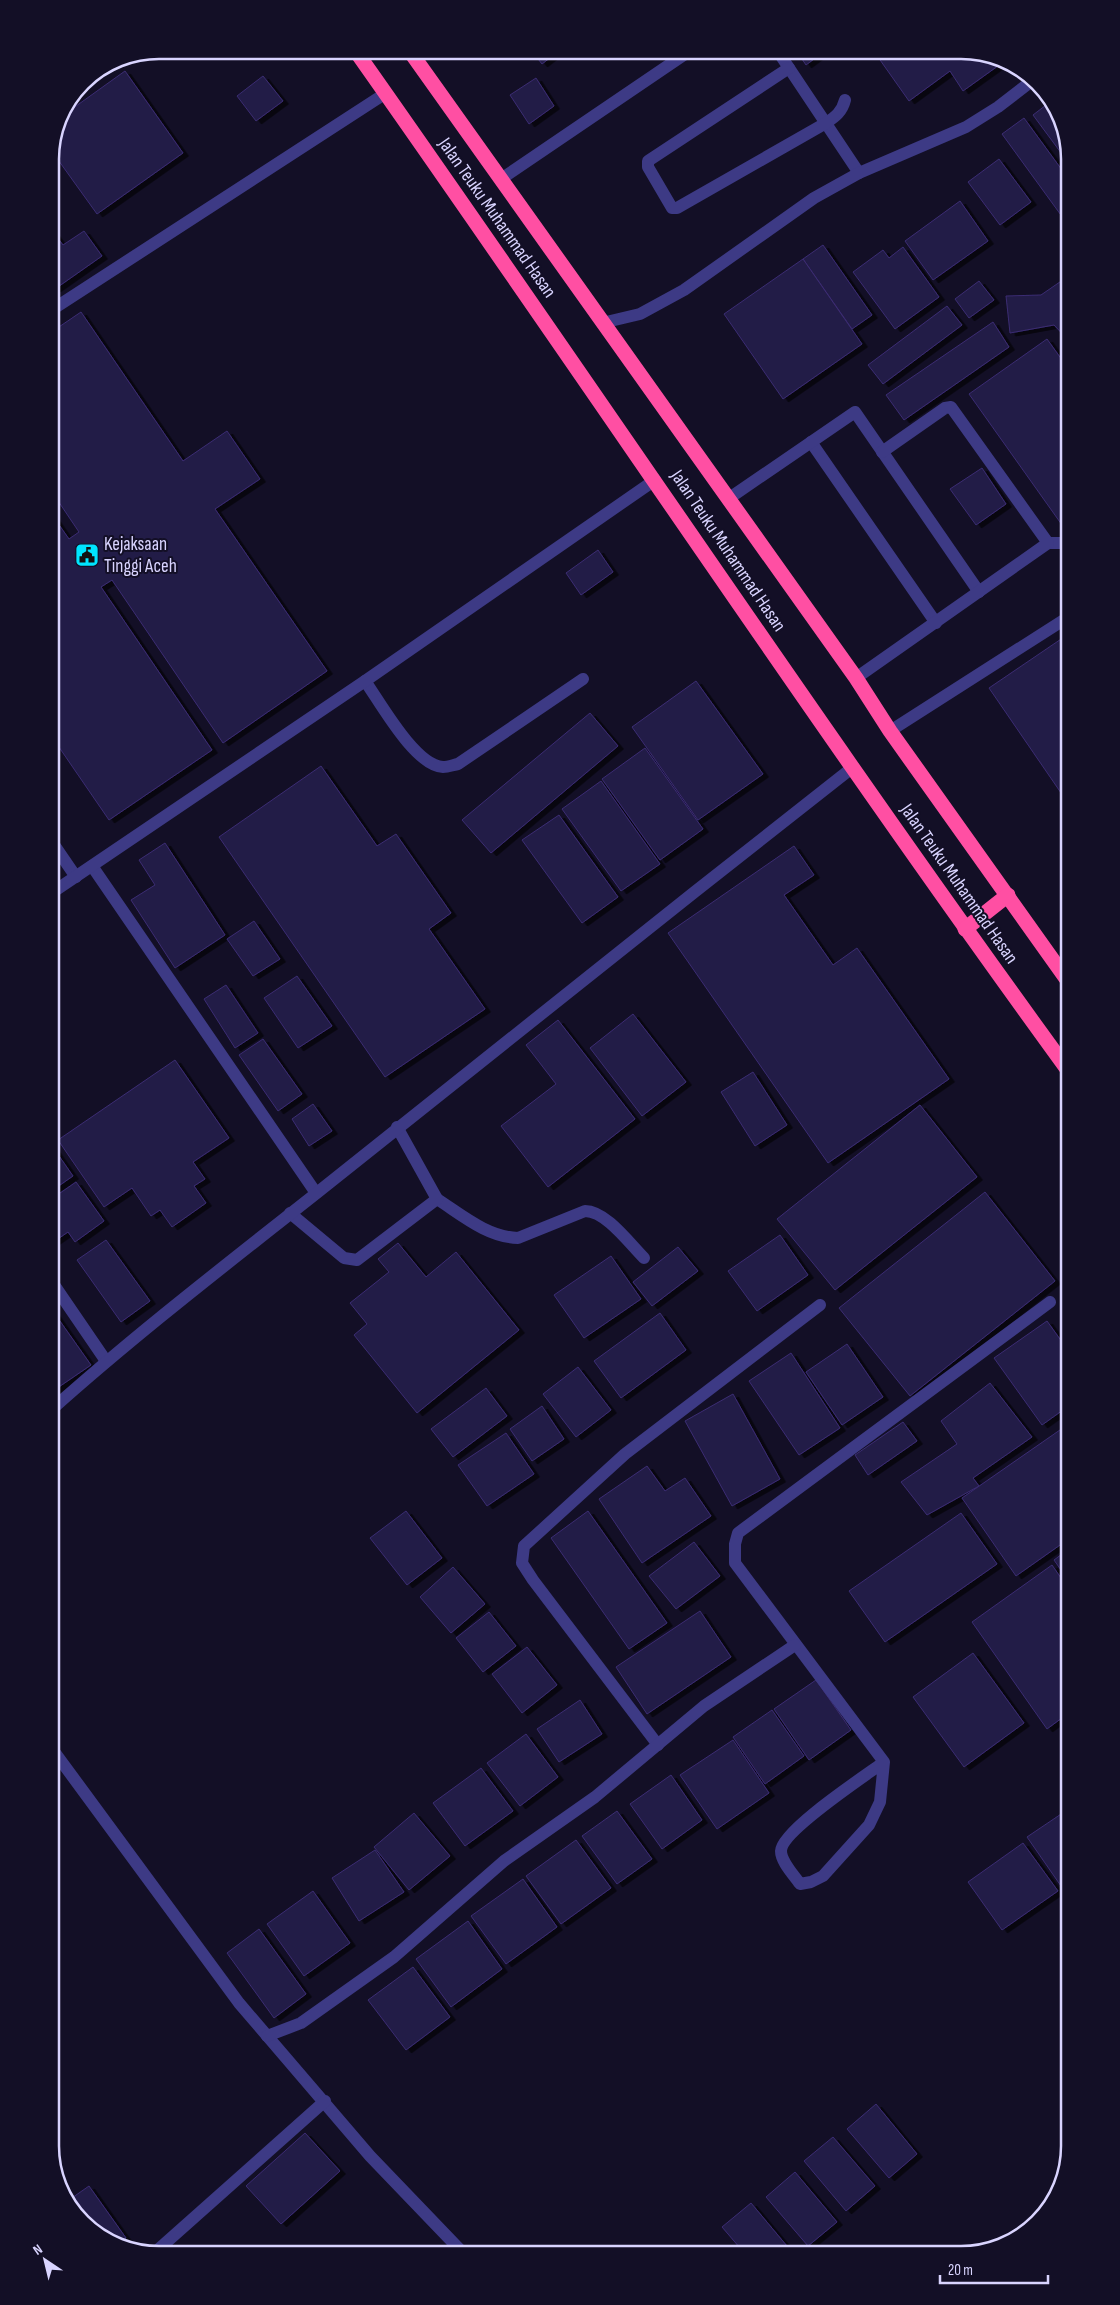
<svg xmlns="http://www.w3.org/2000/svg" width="1120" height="2305" viewBox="0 0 1120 2305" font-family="'Sofia Sans Condensed',sans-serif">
<defs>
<filter id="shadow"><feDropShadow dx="5.5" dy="3" stdDeviation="0" flood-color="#0009"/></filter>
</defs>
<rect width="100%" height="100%" fill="#130f26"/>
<!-- building -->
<g fill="#241b47" stroke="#3b2d73" filter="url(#shadow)">
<polygon points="531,50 560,50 542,64"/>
<polygon points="796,50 826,50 806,65"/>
<polygon points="873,50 968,50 1002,63 963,91 950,71 909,101"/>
<polygon points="125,71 183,153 97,214 51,150 58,119"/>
<polygon points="263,76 283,101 256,121 237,96"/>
<polygon points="536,78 554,106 529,124 510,95"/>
<polygon points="1050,102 1062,118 1070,165 1033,115"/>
<polygon points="1024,118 1070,181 1070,219 1066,222 1002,134"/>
<polygon points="999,159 1031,202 1000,225 968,182"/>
<polygon points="960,201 988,241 933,280 905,241"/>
<polygon points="50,228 63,245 84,231 102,256 55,289 50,282"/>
<polygon points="823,245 872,315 852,329 803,259"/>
<polygon points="903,247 939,297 895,329 853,272 883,250 889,258"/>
<polygon points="803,259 862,344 783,399 724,314"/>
<polygon points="1070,275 1070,342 1054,325 1010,333 1006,296 1041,295"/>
<polygon points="979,281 994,300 969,318 955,299"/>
<polygon points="947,306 962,325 883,384 868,365"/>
<polygon points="81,312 183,461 227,431 260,479 215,509 327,671 223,743 112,580 101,587 212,750 109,820 50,734 50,512 69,539 79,532 50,489 50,333"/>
<polygon points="993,322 1009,347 904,420 886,395"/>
<polygon points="1047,339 1070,371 1070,530 1067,532 969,394"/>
<polygon points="982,468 1006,504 976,525 950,489"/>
<polygon points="598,550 613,572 581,595 566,573"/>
<polygon points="1070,633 1070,806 989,688"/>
<polygon points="696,681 763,774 698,820 632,727"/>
<polygon points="590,713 618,746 491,853 462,820"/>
<polygon points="645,748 703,829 660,860 602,779"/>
<polygon points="321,766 377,846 396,834 451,913 429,929 485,1009 385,1077 219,837"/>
<polygon points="601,781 660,864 621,891 562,809"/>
<polygon points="559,815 618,897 582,923 522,840"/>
<polygon points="165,843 225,935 175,968 131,900 155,885 139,860"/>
<polygon points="794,846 814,875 784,895 833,965 857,948 949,1079 828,1163 668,933"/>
<polygon points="254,921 280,959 253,976 227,939"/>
<polygon points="297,976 332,1026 298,1048 264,998"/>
<polygon points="226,985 258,1033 235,1048 204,999"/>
<polygon points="633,1014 686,1082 642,1116 590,1048"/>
<polygon points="558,1020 635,1119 548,1187 501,1126 556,1084 526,1045"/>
<polygon points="263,1039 302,1094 278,1111 239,1055"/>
<polygon points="175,1060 229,1138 193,1162 205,1179 194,1186 206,1203 172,1227 160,1210 151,1216 132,1188 104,1207 58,1140"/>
<polygon points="753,1072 787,1125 755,1146 721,1092"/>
<polygon points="313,1104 332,1131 309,1146 292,1119"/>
<polygon points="920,1105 977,1177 835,1290 777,1219"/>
<polygon points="50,1143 73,1176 50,1192"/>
<polygon points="76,1182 104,1221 75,1242 68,1232 52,1243 50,1239 50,1215 54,1212 50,1206 50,1200"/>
<polygon points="985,1192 1055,1281 910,1396 839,1308"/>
<polygon points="780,1235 808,1275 757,1311 728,1271"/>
<polygon points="106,1240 150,1301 121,1322 77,1260"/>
<polygon points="398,1243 426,1277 456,1252 519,1330 417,1413 354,1335 367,1324 350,1303 389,1272 378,1259"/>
<polygon points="678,1247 698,1271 652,1306 633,1282"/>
<polygon points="611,1256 641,1299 584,1338 554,1295"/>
<polygon points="50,1307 91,1365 50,1393"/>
<polygon points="660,1313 686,1350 621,1398 594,1361"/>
<polygon points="1047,1321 1070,1353 1070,1405 1042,1425 994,1358"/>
<polygon points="847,1344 883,1397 842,1425 806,1372"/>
<polygon points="791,1353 840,1428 799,1455 749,1381"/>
<polygon points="578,1367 611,1410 576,1437 543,1394"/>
<polygon points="990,1383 1032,1437 973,1478 979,1486 927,1515 901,1482 957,1444 941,1421"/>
<polygon points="486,1388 507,1416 453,1457 431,1429"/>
<polygon points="733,1394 780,1479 732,1506 685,1421"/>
<polygon points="542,1406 564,1439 532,1461 510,1429"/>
<polygon points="903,1422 917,1441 868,1475 855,1455"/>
<polygon points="1070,1423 1070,1538 1016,1576 962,1498"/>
<polygon points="506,1433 534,1474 487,1506 458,1465"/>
<polygon points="647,1466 665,1491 685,1478 711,1516 642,1563 599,1499"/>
<polygon points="406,1511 442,1558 407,1585 370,1538"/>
<polygon points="588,1511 667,1623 629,1649 551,1538"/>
<polygon points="961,1513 997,1564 885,1642 849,1591"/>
<polygon points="694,1542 720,1576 676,1609 649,1576"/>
<polygon points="1070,1548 1070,1583 1054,1560"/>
<polygon points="1052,1565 1070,1591 1070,1712 1047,1729 972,1622"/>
<polygon points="453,1567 485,1604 451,1633 420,1597"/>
<polygon points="700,1611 731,1657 647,1714 616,1667"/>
<polygon points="489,1612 516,1646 483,1672 456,1638"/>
<polygon points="527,1647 557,1685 522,1713 492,1674"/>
<polygon points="973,1653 1024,1723 964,1767 913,1697"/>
<polygon points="816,1680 851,1730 809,1760 774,1709"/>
<polygon points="580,1700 602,1734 559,1762 537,1729"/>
<polygon points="772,1710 804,1756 765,1784 733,1737"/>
<polygon points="526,1734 558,1777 520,1806 487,1763"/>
<polygon points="733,1740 769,1793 717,1829 680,1775"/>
<polygon points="481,1768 513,1811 465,1846 433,1803"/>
<polygon points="671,1775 702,1820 662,1849 630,1804"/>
<polygon points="1070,1808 1070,1880 1061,1886 1027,1837"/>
<polygon points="617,1811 652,1859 617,1884 582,1836"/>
<polygon points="414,1813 450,1856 409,1890 374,1847"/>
<polygon points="576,1840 611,1888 561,1924 526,1876"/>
<polygon points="1023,1843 1058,1891 1002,1930 968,1882"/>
<polygon points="375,1850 404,1892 359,1921 332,1878"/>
<polygon points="523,1879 557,1927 506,1964 471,1916"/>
<polygon points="313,1891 350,1943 304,1976 267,1924"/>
<polygon points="468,1921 502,1969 451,2007 416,1959"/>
<polygon points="259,1929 306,1994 274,2018 227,1953"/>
<polygon points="413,1967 450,2017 406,2050 368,2000"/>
<polygon points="876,2104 917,2154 889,2178 847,2129"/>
<polygon points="305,2133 340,2171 281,2224 246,2186"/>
<polygon points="833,2137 875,2186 846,2211 804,2161"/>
<polygon points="795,2172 837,2222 808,2246 766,2197"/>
<polygon points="89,2186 126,2238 119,2243 98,2236 69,2200"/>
<polygon points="751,2203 792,2252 789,2255 746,2255 722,2227"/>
</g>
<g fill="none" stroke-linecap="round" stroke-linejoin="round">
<!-- lane -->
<g stroke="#3d3a85" stroke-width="12">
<polyline points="777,50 859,173"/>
<path d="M 789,68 L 648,161 L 648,167 L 672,208 L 677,208 L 826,123 C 835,117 842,112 845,100"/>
<polyline points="501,179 691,50"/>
<polyline points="50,311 386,93"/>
<polyline points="602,323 640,314 684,290 814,198 859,173 966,127 998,107 1033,80"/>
<polyline points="811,442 936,623"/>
<polyline points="728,499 855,412 979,592"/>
<polyline points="1048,543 1070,543"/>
<polyline points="856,678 1048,543 951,407 945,408 882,452"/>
<path d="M 365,681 C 380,702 415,766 443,767 C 448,767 453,765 458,764 L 583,679"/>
<polyline points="50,839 76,877"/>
<polyline points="92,866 316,1193"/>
<polyline points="50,894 365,681 655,480"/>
<path d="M 437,1199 C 462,1215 487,1237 518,1238 L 585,1211 C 606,1211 629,1243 644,1258"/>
<polyline points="290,1213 344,1258 357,1260 437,1199 397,1127"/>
<path d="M 884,1762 C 865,1776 781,1831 781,1851 C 781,1862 794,1875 800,1884 L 811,1882 L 823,1876 L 869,1825 L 880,1802 L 884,1762 L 735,1563 L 735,1544 L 738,1533 L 1050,1302"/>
</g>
<!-- street -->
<g stroke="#3d3a85" stroke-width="12">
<polyline points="890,731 1070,616"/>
<polyline points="50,1279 106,1361"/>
<path d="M 50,1411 C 136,1334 227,1264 318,1192 C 496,1050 673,908 852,768"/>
<polyline points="658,1745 533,1580 522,1563 524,1546 625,1454 820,1305"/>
<polyline points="50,1746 239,2003 370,2156 465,2255"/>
<polyline points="267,2036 301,2023 394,1957 504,1861 595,1797 704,1706 795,1645"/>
<polyline points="152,2255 325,2101"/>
</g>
<!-- highway -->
<g stroke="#ff4fa3" stroke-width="15">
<path d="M 355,50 C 595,390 825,737 1070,1073"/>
<polyline points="409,50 856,678 890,731 1070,984"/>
<polyline points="965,929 1008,895"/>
</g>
</g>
<!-- icons -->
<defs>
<g id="civic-square" transform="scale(1.25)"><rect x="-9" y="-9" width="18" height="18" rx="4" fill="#00e5ff" stroke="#130f26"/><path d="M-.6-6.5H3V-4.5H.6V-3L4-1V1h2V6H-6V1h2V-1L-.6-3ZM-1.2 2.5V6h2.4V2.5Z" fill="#111"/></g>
</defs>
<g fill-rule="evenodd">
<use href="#civic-square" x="87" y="555"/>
</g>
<g text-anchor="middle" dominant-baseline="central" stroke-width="4" stroke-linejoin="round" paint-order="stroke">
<!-- street labels -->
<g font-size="19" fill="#d9d4ff" stroke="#130f26">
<text transform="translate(497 218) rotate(55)">Jalan Teuku Muhammad Hasan</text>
<text transform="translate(728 551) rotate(56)">Jalan Teuku Muhammad Hasan</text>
<text transform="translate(959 884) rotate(55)">Jalan Teuku Muhammad Hasan</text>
</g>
<!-- poi labels -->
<g font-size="19" fill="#d9d4ff" stroke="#130f26" text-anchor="start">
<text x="104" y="544">Kejaksaan<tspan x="104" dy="22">Tinggi Aceh</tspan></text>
</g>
</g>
<!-- crop -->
<path d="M0 0H1120V2305H0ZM159 59H961A100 100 0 0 1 1061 159V2146A100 100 0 0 1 961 2246H159A100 100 0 0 1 59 2146V159A100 100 0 0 1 159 59Z" fill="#130f26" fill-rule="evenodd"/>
<path fill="none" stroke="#d9d4ff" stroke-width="2.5" d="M159 59H961A100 100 0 0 1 1061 159V2146A100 100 0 0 1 961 2246H159A100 100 0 0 1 59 2146V159A100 100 0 0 1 159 59Z"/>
<!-- north arrow -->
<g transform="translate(45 2260) rotate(325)" stroke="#130f26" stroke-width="4" paint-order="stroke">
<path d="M0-4L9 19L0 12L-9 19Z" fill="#d9d4ff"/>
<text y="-8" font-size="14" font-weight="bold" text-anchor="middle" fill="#d9d4ff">N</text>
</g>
<!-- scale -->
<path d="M940 2275v8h108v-8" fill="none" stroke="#d9d4ff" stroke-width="2.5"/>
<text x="948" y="2275" font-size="15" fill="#d9d4ff" stroke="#130f26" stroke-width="4" paint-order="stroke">20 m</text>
</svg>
